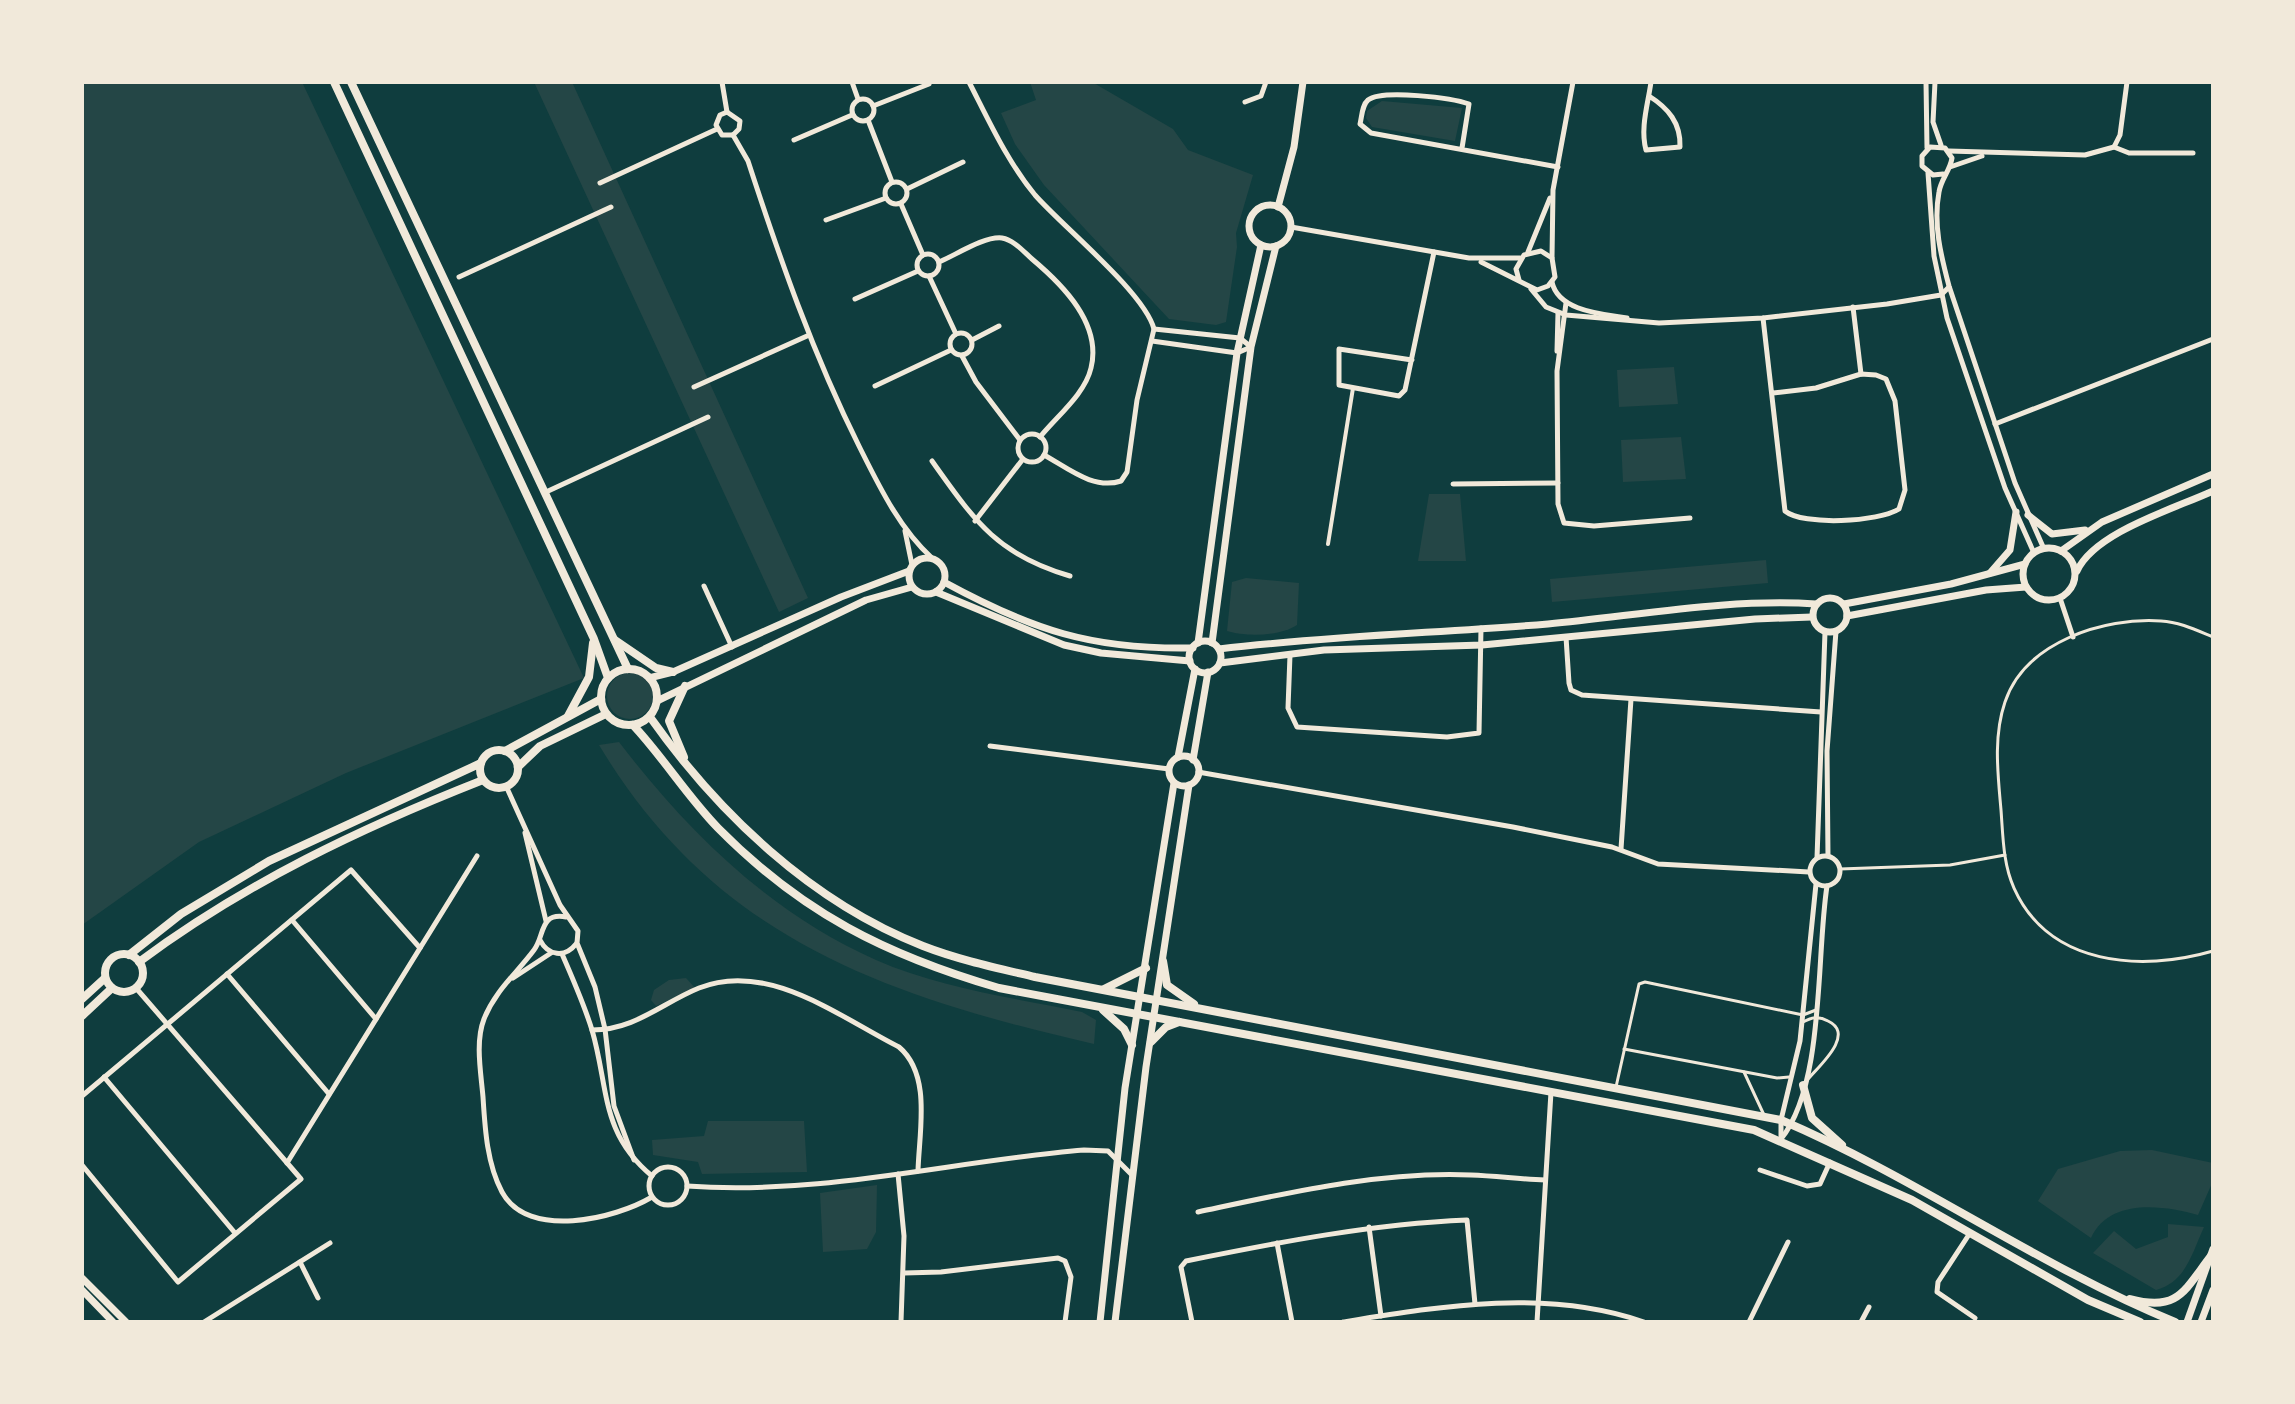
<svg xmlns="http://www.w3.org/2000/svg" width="2295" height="1404" viewBox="0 0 2295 1404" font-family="'Fira Sans Condensed',sans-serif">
<rect width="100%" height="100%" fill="#0f3d3e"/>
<!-- green -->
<g fill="#244646">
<polygon points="82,82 302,82 584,678 346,773 199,842 82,925"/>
<polygon points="534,82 572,82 808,598 779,612"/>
<polygon points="1030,82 1092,82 1173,129 1188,150 1253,175 1236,233 1237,247 1226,322 1216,325 1169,319 1044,185 1015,144 1001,113 1036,100"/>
<polygon points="1382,101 1462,108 1455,141 1372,127 1366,118 1367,111"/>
<polygon points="1674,367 1678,404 1619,407 1617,370"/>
<polygon points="1681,437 1686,479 1623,482 1621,440"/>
<polygon points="1429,494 1460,494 1466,561 1418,561"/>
<polygon points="1766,560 1768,583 1552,602 1550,579"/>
<path d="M 1246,578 L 1299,583 L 1297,625 C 1281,636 1246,637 1227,631 L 1232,582 Z"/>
<circle cx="630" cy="696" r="23"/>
<path d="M 619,742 C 688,832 770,913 876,960 C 940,988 1014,998 1082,1012 L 1096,1020 L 1094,1044 C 886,996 715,939 599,745 Z"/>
<polygon points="686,978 695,988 656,1006 651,1000 654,990 669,980"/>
<polygon points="708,1121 804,1121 807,1172 702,1174 698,1162 653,1155 652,1140 704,1136"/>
<path d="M 2152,1150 L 2213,1163 L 2213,1181 L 2198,1215 C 2163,1205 2109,1198 2091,1238 L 2038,1201 L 2058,1169 L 2120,1151 Z"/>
<polygon points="877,1185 876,1232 867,1249 823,1252 820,1193"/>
<path d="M 2168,1224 L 2204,1227 C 2192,1253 2186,1282 2156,1290 L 2093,1253 L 2114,1231 L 2136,1249 L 2168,1237 Z"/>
</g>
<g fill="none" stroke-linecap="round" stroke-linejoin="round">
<!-- service -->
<g stroke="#f1e9da" stroke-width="3">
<path d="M 2213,637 C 2196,630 2180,622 2161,621 C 2104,617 2025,642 2005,702 C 1993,737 1998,775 2001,810 C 2003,836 2003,864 2014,888 C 2049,966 2141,972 2213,951"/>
<polyline points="1840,869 1950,865 2005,855"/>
<path d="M 1803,1022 C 1812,1017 1819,1016 1828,1021 C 1856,1034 1819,1066 1808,1079"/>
<polyline points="1624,1049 1777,1078 1789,1077"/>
<polyline points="1744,1072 1764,1115"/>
<polyline points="1616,1087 1639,984 1645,982 1803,1015 1816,1010"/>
</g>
<!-- pedestrian -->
<polyline stroke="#f1e9da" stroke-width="4" points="1328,544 1353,388"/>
<!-- minor -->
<g stroke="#f1e9da" stroke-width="5">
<polyline points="722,82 727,112"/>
<polyline points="852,82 858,99"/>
<path d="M 969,82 C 989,121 1007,161 1035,195 C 1063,227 1144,292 1154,329 L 1137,400 L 1127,472 L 1121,481 C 1093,490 1068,468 1044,455"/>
<polyline points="1926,82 1927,148"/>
<polyline points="1935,82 1933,122 1941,145"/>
<path d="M 1649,96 C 1668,108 1681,123 1680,147 L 1646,150 C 1640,128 1648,104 1651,82"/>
<circle cx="863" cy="110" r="11"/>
<polyline points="1245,102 1261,96 1266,82"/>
<polyline points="873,106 929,84"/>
<polyline points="727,112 720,115 716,125 722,135 733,135"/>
<polyline points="727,112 740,121 739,129 733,135"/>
<polyline points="868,120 892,182"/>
<path d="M 733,135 L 748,161 C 780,259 813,354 859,446 C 879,486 899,528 932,558"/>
<polyline points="794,140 852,115"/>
<polyline points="2114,147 2120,135 2127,82"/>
<path d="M 1462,148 L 1469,104 C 1453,98 1382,89 1368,100 C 1362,105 1362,116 1360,124 L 1371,133 L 1558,167"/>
<polyline points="1949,151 2085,155 2114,147 2129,153 2193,153"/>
<polyline points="1950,167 1982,156"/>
<polyline points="1928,173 1934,256 1947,318 2005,488 2034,553"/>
<path d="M 1943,174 L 1933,175 L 1922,166 L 1922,156 L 1930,147 L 1945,148 L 1952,158 C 1950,171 1941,179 1939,192 C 1933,224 1941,256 1949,286 L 2015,483 L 2044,549"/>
<circle cx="896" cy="193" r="11"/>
<polyline points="600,183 717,129"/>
<polyline points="907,189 963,162"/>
<polyline points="901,204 923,255"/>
<polyline points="826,220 886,198"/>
<polyline points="1291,227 1469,258 1520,258"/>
<polyline points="1528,252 1550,198"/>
<circle cx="928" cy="265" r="11"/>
<polyline points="1552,258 1553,190 1573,82"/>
<path d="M 939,262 C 956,255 984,236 1002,238 C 1014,240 1024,252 1032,259 C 1063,285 1102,324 1091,368 C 1085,394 1057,416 1040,437"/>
<polyline points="1481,262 1537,290 1548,286 1555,277 1552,258 1541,251 1524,255 1516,269 1519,280"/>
<polyline points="929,276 956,334"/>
<polyline points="459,277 611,207"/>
<path d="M 1552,282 C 1558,311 1602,314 1627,318"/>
<polyline points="1531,289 1546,307 1566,315 1659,323 1763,318 1887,304 1941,295 1949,287"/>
<polyline points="855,299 918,271"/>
<polyline points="1566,303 1557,371 1558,504 1564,523 1594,526 1690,518"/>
<polyline points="1853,307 1861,374"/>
<path d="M 1763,318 L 1785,511 C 1803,526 1879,522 1899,509 L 1905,490 L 1895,401 L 1886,379 L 1876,375 L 1861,374 L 1816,388 L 1773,393"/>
<circle cx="961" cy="344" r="11"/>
<polyline points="972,340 999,326"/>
<polyline points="1152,341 1237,353 1251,347 1240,338 1154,329"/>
<polyline points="1557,351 1558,313"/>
<polyline points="962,356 976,382 1020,440"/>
<polyline points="1412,360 1339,349 1339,385 1399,396 1405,390 1434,252"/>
<polyline points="875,386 951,350"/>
<polyline points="694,387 807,336"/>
<polyline points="1995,424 2213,339"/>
<circle cx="1032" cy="448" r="14"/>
<path d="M 932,461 C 974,520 997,555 1070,576"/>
<polyline points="1453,484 1558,483"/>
<polyline points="546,492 708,417"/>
<polyline points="975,521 1023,459"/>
<polyline points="905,531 912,565"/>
<polyline points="704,586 732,647"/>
<polyline points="2060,598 2073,637"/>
<polyline points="1566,637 1569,683 1571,690 1582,695 1821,712"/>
<polyline points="1290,655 1288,708 1297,727 1447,737 1479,733 1481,628"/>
<polyline points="990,746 1169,769"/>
<polyline points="1198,772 1513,827 1612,847 1658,864 1809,872"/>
<polyline points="506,786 560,905 578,931 577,943 595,987 605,1029 614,1106 634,1160"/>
<polyline points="525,833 546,921"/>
<polyline points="1621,849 1631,699"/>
<circle cx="1825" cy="871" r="15"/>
<polyline points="1828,856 1827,751 1836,631"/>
<polyline points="1817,858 1825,632"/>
<path d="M 566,917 C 539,912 545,936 534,950 C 516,974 495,991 484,1019 C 475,1042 481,1073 483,1097 C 485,1129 487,1164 502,1192 C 528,1240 615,1219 652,1197"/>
<polyline points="292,920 376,1019"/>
<path d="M 540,940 C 548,956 565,958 576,944"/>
<path d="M 562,954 C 573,979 584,1004 592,1030 C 609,1088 600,1133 652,1176"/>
<polyline points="227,974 329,1094"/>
<polyline points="513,978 551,953"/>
<path d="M 592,1030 C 635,1030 662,1003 699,988 C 768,960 841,1018 899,1047 C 932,1075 919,1132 918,1171"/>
<polyline points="104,1077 235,1233"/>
<polyline points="82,1096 351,870 420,948"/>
<path d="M 1781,1139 C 1825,1084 1816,956 1827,886"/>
<polyline points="1781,1139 1781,1120 1800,1041 1816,884"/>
<polyline points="287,1163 477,856"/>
<polyline points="82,1165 178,1282 301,1179 136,988"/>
<circle cx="668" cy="1186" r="19"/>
<polyline points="1760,1170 1807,1186 1820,1184 1830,1162"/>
<polyline points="898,1174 904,1236 901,1322"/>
<path d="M 687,1186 C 821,1196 952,1161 1084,1150 L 1108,1151 L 1132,1175"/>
<path d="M 1198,1212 C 1287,1193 1380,1171 1471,1175 C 1496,1176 1520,1179 1545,1180"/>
<polyline points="1369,1227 1381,1316"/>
<polyline points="1970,1233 1938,1282 1937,1292 1975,1318"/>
<polyline points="1277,1243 1292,1322"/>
<polyline points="300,1262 318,1298"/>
<polyline points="904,1273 941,1272 1058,1258 1065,1261 1071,1277 1065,1322"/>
<polyline points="204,1322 330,1243"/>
<path d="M 1192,1322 L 1181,1267 L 1186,1261 C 1280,1242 1372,1224 1467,1220 L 1475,1304"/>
<path d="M 1343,1322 C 1441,1306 1547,1288 1644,1322"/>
<polyline points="1537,1322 1551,1092"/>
<polyline points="1749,1322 1788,1242"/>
<polyline points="1861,1322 1869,1307"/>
</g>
<!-- tertiary -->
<g stroke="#f1e9da" stroke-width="7">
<circle cx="1270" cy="226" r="21"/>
<polyline points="1278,207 1294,147 1303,82"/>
<polyline points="2028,515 2052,534 2085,530"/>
<circle cx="2049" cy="574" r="26"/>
<polyline points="2061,551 2102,522 2213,474"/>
<circle cx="927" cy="576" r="18"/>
<path d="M 2077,571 C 2095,532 2174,509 2213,491"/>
<polyline points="1990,573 2010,550 2016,512"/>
<path d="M 944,582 C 1032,630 1092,650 1193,648"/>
<polyline points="936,592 1064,645 1101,653 1190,661"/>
<circle cx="1830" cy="615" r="17"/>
<polyline points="1844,604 1951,584 2025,564"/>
<polyline points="1847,616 1986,590 2026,587"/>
<circle cx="1205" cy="657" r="16"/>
<polyline points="1198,643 1237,353 1261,245"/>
<polyline points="1212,643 1251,347 1276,246"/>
<path d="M 1219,649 C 1329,636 1437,633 1548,624 C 1635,616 1730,598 1816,604"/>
<polyline points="1220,663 1324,650 1482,645 1755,619 1812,617"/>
<polyline points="649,678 673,672 841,597 909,571"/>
<polyline points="657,701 866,600 912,587"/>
<circle cx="1184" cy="771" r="15"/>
<polyline points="1178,757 1195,669"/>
<polyline points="1193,760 1208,672"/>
<polyline points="82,1278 126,1322"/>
<polyline points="82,1290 113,1322"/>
<polyline points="1100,1322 1125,1088 1174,783"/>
<polyline points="1115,1322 1146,1067 1189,785"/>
<polyline points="2187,1322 2213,1249"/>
<polyline points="2201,1322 2213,1290"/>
</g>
<!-- secondary -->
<g stroke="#f1e9da" stroke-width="8">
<polyline points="334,82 594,639 608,678"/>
<polyline points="351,82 628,669"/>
<polyline points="615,640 656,668 673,672"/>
<circle cx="629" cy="697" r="28"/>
<polyline points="568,716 589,677 593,643"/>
<path d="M 650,717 C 718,813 811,902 923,946 C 959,960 997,968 1035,977 L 1781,1120 C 1917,1178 2038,1266 2175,1322"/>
<path d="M 633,725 C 663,757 687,796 718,828 C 802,913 886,955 999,988 L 1754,1130 L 1912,1200 L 2088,1300 L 2140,1322"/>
<circle cx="499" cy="769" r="19"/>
<polyline points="505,751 601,699"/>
<polyline points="684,757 669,721 685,686"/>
<polyline points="518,767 540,746 606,714"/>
<circle cx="124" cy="973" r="19"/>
<polyline points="129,955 181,914 269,861 481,763"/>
<polyline points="1163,961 1167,985 1194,1004"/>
<path d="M 139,962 C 245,883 361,828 483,780"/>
<polyline points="1104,989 1146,968"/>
<polyline points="82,999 105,978"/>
<polyline points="1103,1010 1124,1029 1132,1045"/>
<polyline points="82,1016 112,988"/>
<polyline points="1151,1042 1166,1027 1179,1022"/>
<polyline points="1803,1085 1812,1118 1842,1145"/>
<path d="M 2130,1299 C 2178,1312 2184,1291 2211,1256"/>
</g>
</g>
<!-- border -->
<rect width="2295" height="1404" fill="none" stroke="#f1e9da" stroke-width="168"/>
</svg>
